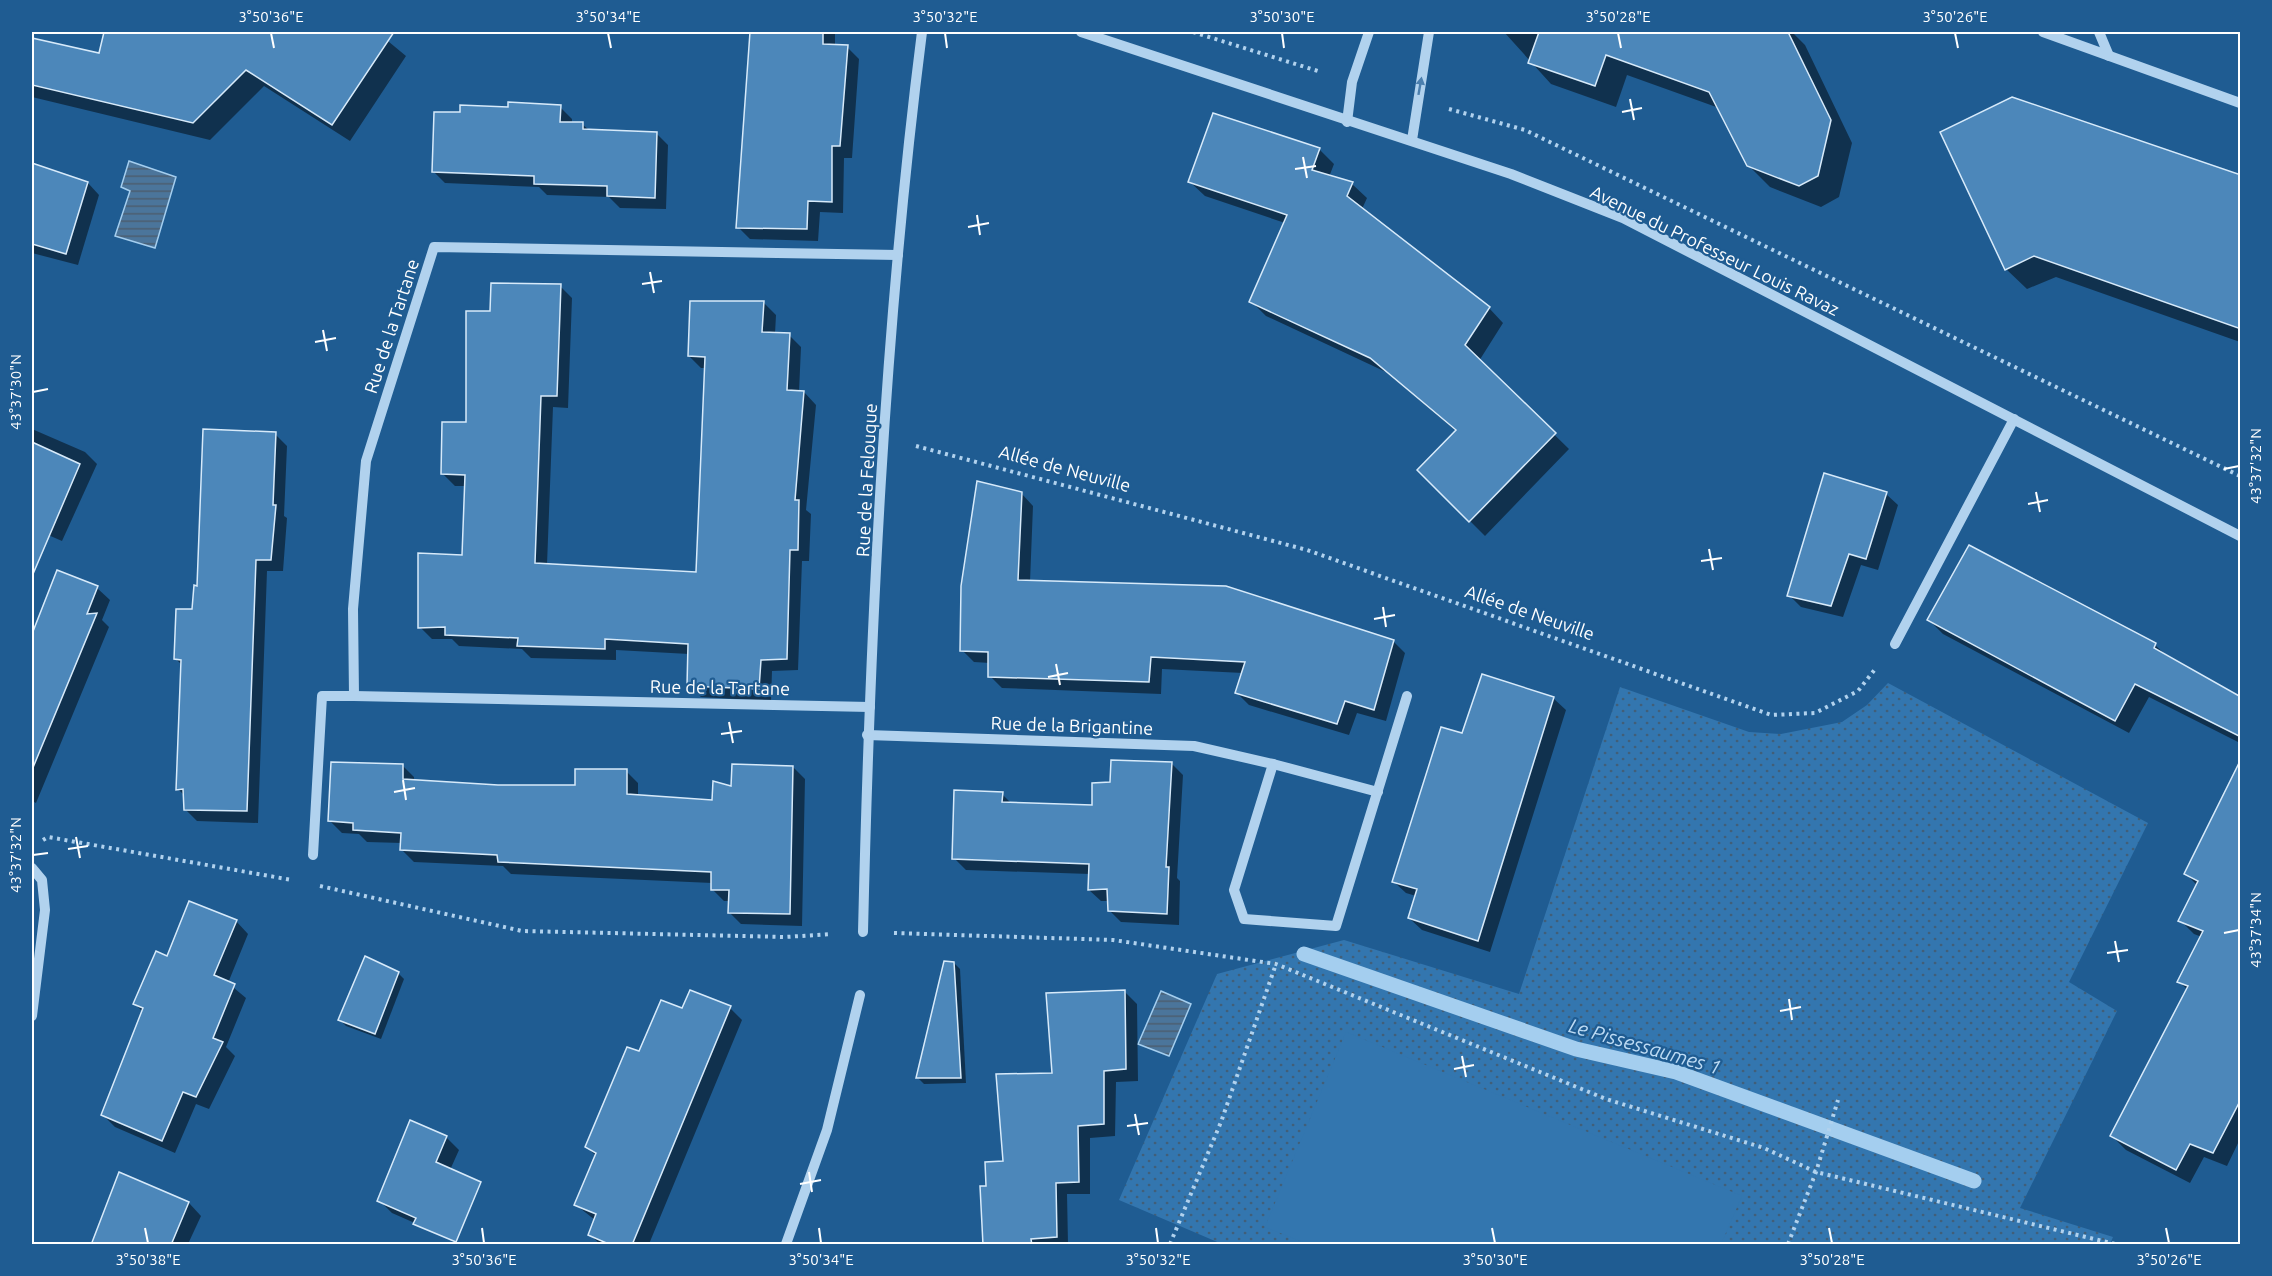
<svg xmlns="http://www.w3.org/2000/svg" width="2272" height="1276" viewBox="0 0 2272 1276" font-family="Ubuntu,sans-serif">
<defs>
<pattern id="park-dots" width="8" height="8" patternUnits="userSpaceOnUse" patternTransform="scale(1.5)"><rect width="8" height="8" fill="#3376af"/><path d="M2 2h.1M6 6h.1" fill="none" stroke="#415f79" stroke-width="1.8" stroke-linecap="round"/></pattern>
<pattern id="water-rules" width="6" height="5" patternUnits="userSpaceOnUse" patternTransform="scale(1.5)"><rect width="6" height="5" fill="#4b759b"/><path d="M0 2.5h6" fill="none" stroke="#4c5e70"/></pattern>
</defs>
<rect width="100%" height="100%" fill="#1f5c92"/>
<!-- park -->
<polygon fill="url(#park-dots)" points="1888,683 2148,823 2069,982 2117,1011 2020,1208 2113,1237 2110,1244 1222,1244 1119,1200 1217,974 1344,940 1519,994 1620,687 1749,732 1781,734 1842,722 1867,705"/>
<!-- pitch -->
<polygon fill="#3376af" points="1346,1032 1742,1196 1721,1244 1308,1244 1265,1227"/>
<!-- water -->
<g fill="url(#water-rules)" stroke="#a4ceef" stroke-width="1.5">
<polygon points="129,161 176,177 155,248 115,236 130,191 121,187"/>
<polygon points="1161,991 1191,1004 1169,1056 1138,1044"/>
</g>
<!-- shadow -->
<g fill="#0007">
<polygon points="105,32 377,32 406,56 350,141 264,86 210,140 32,97 32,40 100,55"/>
<polygon points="751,32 835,32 835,46 847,47 859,59 852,158 844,158 843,213 820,212 818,241 750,239 738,227"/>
<polygon points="1504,32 1792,32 1805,45 1852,143 1839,197 1821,207 1770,187 1748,165 1719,108 1627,75 1616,107 1551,84"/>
<polygon points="560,107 572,119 572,123 582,124 589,130 656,133 668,145 666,209 620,208 609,197 547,195 539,187 445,183 433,171 461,114"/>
<polygon points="1942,133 2240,177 2240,342 2056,277 2027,289 2006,269"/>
<polygon points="1319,149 1334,164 1329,177 1352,184 1367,198 1362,209 1489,308 1503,323 1479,361 1569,449 1485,536 1419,470 1456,431 1386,372 1266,316 1251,301 1285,223 1205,196 1190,182"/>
<polygon points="32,167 88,183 99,195 78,265 32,253"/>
<polygon points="560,286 572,298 568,408 553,407 547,565 698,573 706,368 701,368 689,356 764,303 776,315 775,334 789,335 801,347 799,392 804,392 816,405 806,510 811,514 809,561 802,561 798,670 772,671 771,701 701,697 689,685 689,654 616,650 616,660 531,658 522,649 459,646 452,639 432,639 420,627 463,556 466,486 455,486 443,474 467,423 492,313"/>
<polygon points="32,429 85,452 97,464 62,541 32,528"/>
<polygon points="275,434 287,446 284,516 287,518 283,571 267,571 258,823 197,821 185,809 185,796 178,789 182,665 175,658 194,611 199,587"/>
<polygon points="1021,493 1033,506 1030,582 1393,641 1405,653 1386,721 1357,713 1349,735 1249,705 1237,693 1243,673 1162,669 1161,694 1002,688 990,676 990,663 974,662 962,650"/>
<polygon points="1886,494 1898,505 1878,570 1861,565 1843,617 1801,607 1789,595"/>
<polygon points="58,572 97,588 110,600 102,620 109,627 36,803 32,801 32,637"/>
<polygon points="1929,620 2155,645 2169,658 2240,699 2240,743 2149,697 2129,733 1943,634"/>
<polygon points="1553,698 1566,710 1490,952 1422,930 1409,918 1416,896 1406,893 1393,881 1463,735"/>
<polygon points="2240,762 2240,1139 2227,1166 2204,1157 2190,1183 2126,1150 2112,1136 2188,990 2179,982 2202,937 2194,934 2180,920 2197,885 2186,874"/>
<polygon points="1171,763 1183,775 1177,878 1180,881 1179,925 1121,922 1109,910 1109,901 1101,901 1089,890 1090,874 966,870 954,858 1002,794 1012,804 1093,807 1112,783"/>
<polygon points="402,765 414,777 414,781 498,786 576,786 626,771 638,783 638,797 714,801 733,788 793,767 805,779 802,926 741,924 729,912 730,901 724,901 712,889 712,883 511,874 503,866 414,862 402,850 402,843 367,842 359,834 342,833 330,821"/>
<polygon points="236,921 248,934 228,983 246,998 226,1047 235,1056 209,1109 196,1104 175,1153 115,1127 103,1115 143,1012 135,1004 168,958"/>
<polygon points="954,963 960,969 966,1083 924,1084 918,1078"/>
<polygon points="398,973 404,979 381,1039 346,1026 340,1020"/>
<polygon points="1125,992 1137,1004 1138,1081 1116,1082 1115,1136 1090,1138 1090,1194 1067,1194 1068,1244 955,1244 985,1243 988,1187 1005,1163 1053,1075"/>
<polygon points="730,1008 742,1020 649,1244 600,1244 590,1235 595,1220 576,1205 596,1156 586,1146 640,1053 683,1010"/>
<polygon points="446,1137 459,1150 450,1170 451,1239 392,1213 379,1200"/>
<polygon points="120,1174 189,1203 201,1216 188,1244 92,1244"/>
</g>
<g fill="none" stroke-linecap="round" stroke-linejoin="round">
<!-- stream -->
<polyline stroke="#a4ceef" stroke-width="15" points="1304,954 1576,1049 1676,1072 1974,1181"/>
</g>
<!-- building -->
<g fill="#4c87ba" stroke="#d7eafa" stroke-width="1.5">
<polygon points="104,32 394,32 332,125 246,70 193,123 32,85 32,38 99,53"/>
<polygon points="750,32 823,32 823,44 848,45 840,146 832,146 832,202 808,201 807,229 736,228"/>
<polygon points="1539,32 1788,32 1831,120 1818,176 1799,186 1747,166 1709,92 1606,55 1595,86 1528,63"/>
<polygon points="2012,97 2241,175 2241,329 2034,256 2005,270 1940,132"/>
<polygon points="508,102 561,105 560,122 583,122 583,129 657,132 655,198 607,196 607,186 534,184 534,176 432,172 434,112 460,112 460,105 508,107"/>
<polygon points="1213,113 1320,148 1312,170 1353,182 1347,196 1490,307 1465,345 1556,433 1469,522 1417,470 1456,430 1370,358 1249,302 1287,215 1188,182"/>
<polygon points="32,163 88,182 66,254 32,244"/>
<polygon points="491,283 561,284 557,396 541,396 535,563 696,572 705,357 688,356 690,301 764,301 762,332 790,333 787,390 804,391 795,500 799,500 798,550 790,550 787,659 761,660 759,689 687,686 688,644 605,639 605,649 517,646 518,638 445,635 445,627 418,628 418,553 462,555 465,475 441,474 442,422 466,422 466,311 490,311"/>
<polygon points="203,429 276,432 273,505 276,505 271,560 256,560 247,811 184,810 183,789 176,790 181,660 174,659 176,609 192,609 194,585 197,586"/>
<polygon points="32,442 80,464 33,574 32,574"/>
<polygon points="1824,473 1887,492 1866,559 1849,554 1831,606 1787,596"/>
<polygon points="977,481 1022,492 1018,580 1226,586 1394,640 1374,710 1345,701 1337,724 1235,693 1245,662 1151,657 1149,682 988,677 988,652 960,651 961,586"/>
<polygon points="1969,545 2156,643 2154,648 2241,697 2241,737 2135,684 2115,721 1927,620"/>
<polygon points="57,570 98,586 87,614 97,613 32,770 32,634"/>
<polygon points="1482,674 1554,697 1478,941 1408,918 1417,889 1392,882 1441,727 1462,733"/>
<polygon points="2241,759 2241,1099 2213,1153 2190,1144 2176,1170 2110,1136 2188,986 2177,982 2203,931 2178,921 2198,881 2184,874"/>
<polygon points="1111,760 1172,762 1166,867 1169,867 1167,914 1108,911 1107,889 1088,890 1089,864 952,859 954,790 1003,792 1002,802 1092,805 1092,783 1110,782"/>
<polygon points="331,762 403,764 403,779 498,785 575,785 575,769 627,769 627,794 712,800 713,781 731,786 732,764 793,766 790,914 728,913 729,890 711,890 711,872 498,862 497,855 400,850 401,833 353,830 353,823 328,821"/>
<polygon points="189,901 237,920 214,975 235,984 213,1038 223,1042 196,1097 183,1092 162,1141 101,1115 143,1008 133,1004 156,951 167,956"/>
<polygon points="365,956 399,972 375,1034 338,1020"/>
<polygon points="944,961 954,962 961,1078 916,1078"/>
<polygon points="690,990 731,1006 632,1245 611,1245 588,1235 596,1214 574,1205 596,1153 585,1147 627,1047 639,1051 661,1000 682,1008"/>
<polygon points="1125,990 1126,1069 1104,1071 1104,1124 1078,1126 1079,1182 1056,1183 1057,1237 1031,1239 1032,1245 983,1245 980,1186 986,1186 985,1162 1003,1161 996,1074 1052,1073 1046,993"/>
<polygon points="410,1120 447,1136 436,1162 481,1182 456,1242 413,1224 416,1218 377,1201"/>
<polygon points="119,1172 189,1202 171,1245 91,1245"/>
</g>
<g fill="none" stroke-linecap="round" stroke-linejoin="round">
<!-- path -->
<g stroke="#b1d2ee" stroke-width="4" stroke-dasharray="3 4.5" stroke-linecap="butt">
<polyline points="1193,32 1321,72"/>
<polyline points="1449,109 1525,130 2240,476"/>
<polyline points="916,446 1307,550 1771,715 1815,713 1858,691 1876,668"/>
<polyline points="43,840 48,837 292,880"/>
<polyline points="320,886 522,931 785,937 832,934"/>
<polyline points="894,933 1113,940 1276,964 1606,1099 1764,1148 1816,1172 2115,1244"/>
<polyline points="1170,1244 1221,1122 1276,964"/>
<polyline points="1788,1244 1816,1172 1838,1100"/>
</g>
<!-- minor -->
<g stroke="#b1d2ee" stroke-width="10">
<polyline points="1081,32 1511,174 1623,218 2240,536"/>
<polyline points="2043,32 2240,103"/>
<polyline points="2099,32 2109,56"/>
<polyline points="1347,122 1352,82 1369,32"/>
<polyline points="1412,140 1429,32"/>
<polyline points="1895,644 2014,419"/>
<polyline points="354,696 870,707"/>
<polyline points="867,735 1194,746 1273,764 1234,890 1244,919 1336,926 1407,696"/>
<polyline points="1273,764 1378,792"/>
<polyline points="313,855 322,696 354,696 353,609 366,461 434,247 898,255"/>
<polyline points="32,868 42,880 45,910 32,1016"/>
<path d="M 863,932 C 870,632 884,330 922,32"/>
<polyline points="786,1244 827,1130 860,995"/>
</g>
</g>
<!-- one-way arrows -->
<defs><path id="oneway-solid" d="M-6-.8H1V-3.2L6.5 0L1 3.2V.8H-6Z" transform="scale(1.5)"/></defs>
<use fill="#4b7fae" href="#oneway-solid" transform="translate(1420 86) rotate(-80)"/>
<!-- ticks -->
<path fill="none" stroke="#fff" stroke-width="2" d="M 271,33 L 274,48M 608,33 L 611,48M 945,33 L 947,48M 1282,33 L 1284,48M 1618,33 L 1621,48M 1955,33 L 1958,48M 1630,99 L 1634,120M 1622,112 L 1642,108M 1303,157 L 1307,178M 1295,169 L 1316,166M 977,215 L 980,235M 968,227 L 989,223M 650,272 L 654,293M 642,284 L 662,281M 323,330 L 327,351M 315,342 L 336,338M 33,392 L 48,389M 2224,469 L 2239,466M 2036,492 L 2040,512M 2028,504 L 2048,500M 1709,549 L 1713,570M 1701,561 L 1722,558M 1383,607 L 1386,627M 1374,619 L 1395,615M 1056,664 L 1060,685M 1048,677 L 1068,673M 729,722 L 733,743M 721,734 L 742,731M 403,780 L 406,800M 394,792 L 415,788M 76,837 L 80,858M 68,849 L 88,846M 33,855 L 48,853M 2224,933 L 2239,930M 2115,941 L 2119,962M 2107,953 L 2128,950M 1789,999 L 1792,1020M 1780,1011 L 1801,1007M 1462,1056 L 1466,1077M 1454,1069 L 1474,1065M 1135,1114 L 1139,1135M 1127,1126 L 1148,1123M 809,1172 L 812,1192M 800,1184 L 821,1180M 145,1228 L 148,1243M 482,1228 L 484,1243M 819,1228 L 821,1243M 1156,1228 L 1158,1243M 1492,1228 L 1495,1243M 1829,1228 L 1832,1243M 2166,1228 L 2169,1243"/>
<g text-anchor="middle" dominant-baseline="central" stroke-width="4.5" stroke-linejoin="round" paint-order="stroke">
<!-- street labels -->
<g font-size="18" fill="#fff" stroke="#1f5c92">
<text transform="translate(1715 250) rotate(26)">Avenue du Professeur Louis Ravaz</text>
<text transform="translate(391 326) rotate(-72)">Rue de la Tartane</text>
<text transform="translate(1065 468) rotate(15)">Allée de Neuville</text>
<text transform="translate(866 480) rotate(-87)">Rue de la Felouque</text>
<text transform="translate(1530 612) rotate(19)">Allée de Neuville</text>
<text transform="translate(720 687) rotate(1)">Rue de la Tartane</text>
<text transform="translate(1072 725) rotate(2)">Rue de la Brigantine</text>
</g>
<!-- water labels -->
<g font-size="20" font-style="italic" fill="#bddbf4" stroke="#1f5c92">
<text transform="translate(1645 1046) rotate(16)">Le Pissessaumes 1</text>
</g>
</g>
<!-- border -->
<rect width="2272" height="1276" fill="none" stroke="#1f5c92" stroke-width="66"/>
<rect x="33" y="33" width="2206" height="1210" fill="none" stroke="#fff" stroke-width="2"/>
<g font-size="15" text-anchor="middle" fill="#fff">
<text x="271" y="22">3°50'36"E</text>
<text x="608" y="22">3°50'34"E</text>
<text x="945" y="22">3°50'32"E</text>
<text x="1282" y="22">3°50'30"E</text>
<text x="1618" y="22">3°50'28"E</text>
<text x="1955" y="22">3°50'26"E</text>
<text transform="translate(16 392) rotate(-90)" y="5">43°37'30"N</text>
<text transform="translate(2256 466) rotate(-90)" y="5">43°37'32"N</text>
<text transform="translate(16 855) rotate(-90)" y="5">43°37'32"N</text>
<text transform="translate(2256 930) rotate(-90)" y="5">43°37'34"N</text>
<text x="148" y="1265">3°50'38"E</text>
<text x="484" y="1265">3°50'36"E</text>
<text x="821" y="1265">3°50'34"E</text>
<text x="1158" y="1265">3°50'32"E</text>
<text x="1495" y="1265">3°50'30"E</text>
<text x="1832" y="1265">3°50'28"E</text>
<text x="2169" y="1265">3°50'26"E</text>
</g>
</svg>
